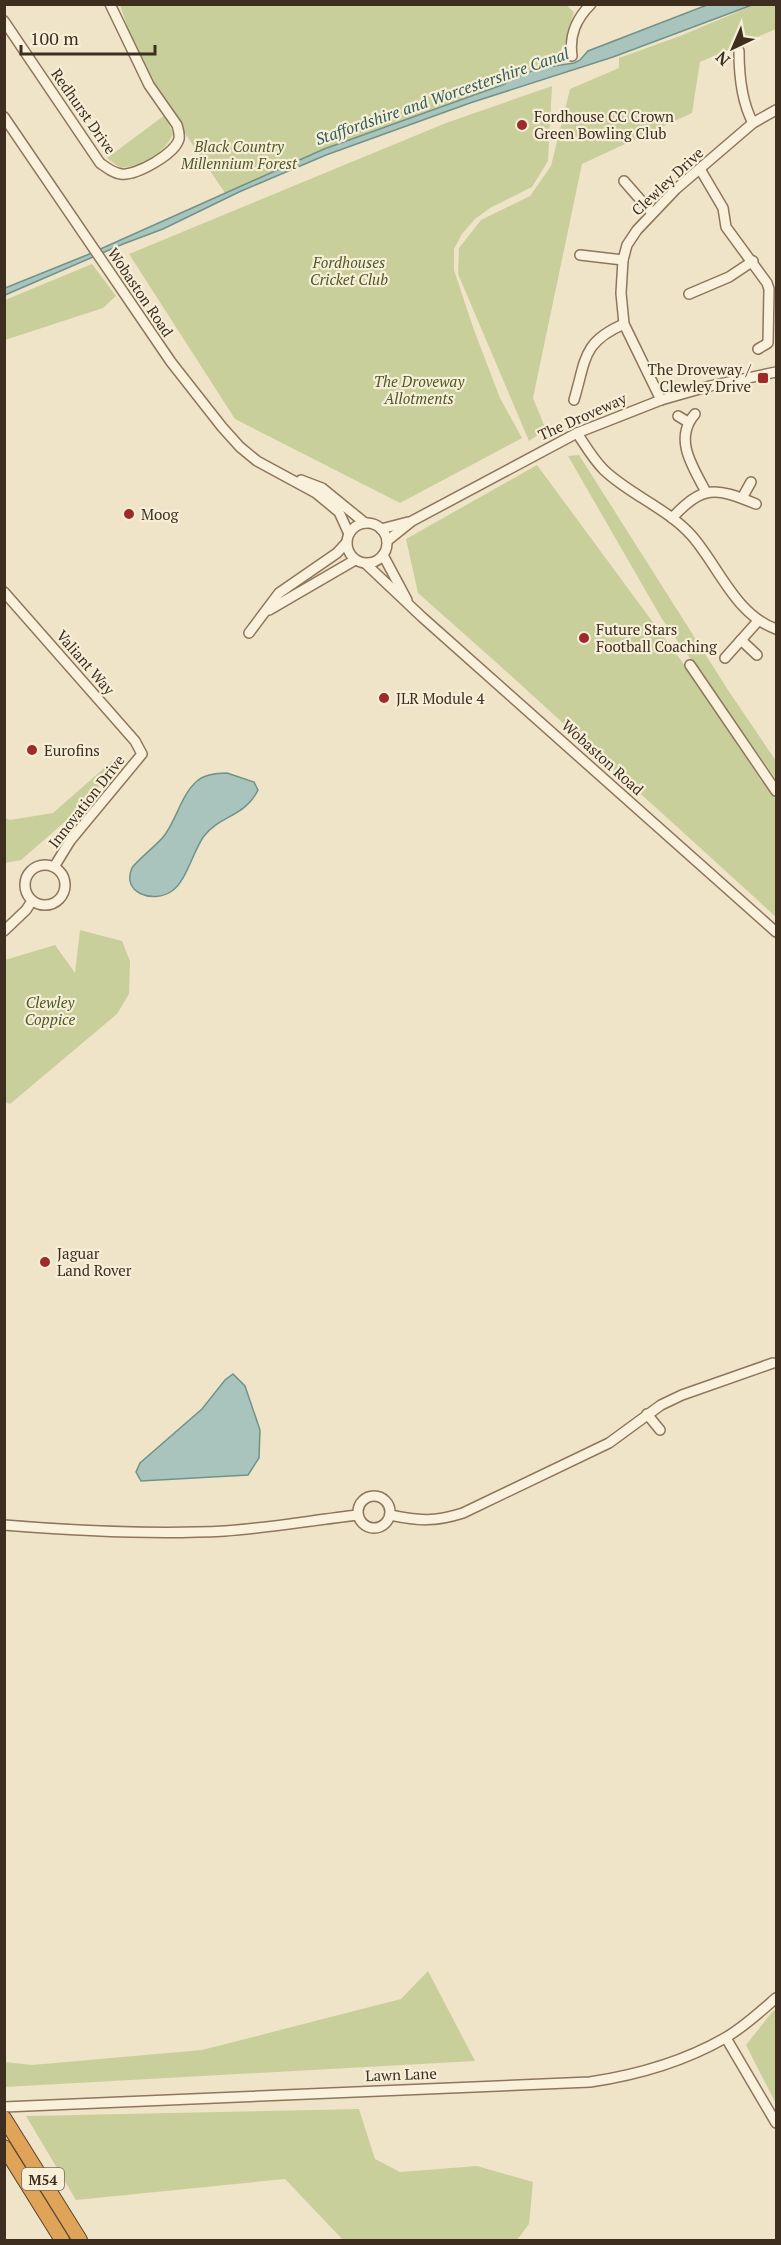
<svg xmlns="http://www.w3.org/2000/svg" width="781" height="2245" viewBox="0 0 781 2245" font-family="'PT Serif',serif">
<rect width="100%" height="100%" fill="#f0e4c8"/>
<!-- green -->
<g fill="#c9cf9b">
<path d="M 565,4 L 574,12 C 569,29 562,46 566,63 L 541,68 L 507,80 L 505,84 L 324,149 L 225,193 L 152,84 L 134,47 L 120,5 Z"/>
<polygon points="754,5 776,5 776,29 700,62 692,113 582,164 533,398 546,430 529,441 458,274 459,248 481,220 530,196 551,166 570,89 619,68 619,58 680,36"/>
<polygon points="552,86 548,161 532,187 490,208 475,219 462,234 454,249 454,270 474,330 500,398 522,438 400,503 235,419 129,254 446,123"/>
<path d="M 165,115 L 173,134 C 163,155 142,166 120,168 L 107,158 Z"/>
<polygon points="92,264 116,296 103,308 5,340 5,300"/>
<polygon points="579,455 728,690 776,761 776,779 662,619 568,456"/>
<polygon points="537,465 683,663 776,800 776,917 498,664 418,593 406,539"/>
<polygon points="119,755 112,771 82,807 21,860 5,863 5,818 10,820 53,813"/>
<polygon points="80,930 122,941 130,961 129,994 117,1014 10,1104 4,1102 5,960 55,945 75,973"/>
<polygon points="428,1971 475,2061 5,2087 5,2062 32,2065 202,2050 401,1999"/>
<polygon points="776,2010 776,2104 746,2045 773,2011"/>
<polygon points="359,2109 375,2159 400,2172 477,2166 533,2182 529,2224 517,2240 343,2240 285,2179 76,2200 26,2116"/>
</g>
<!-- water -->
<g fill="#a9c4bc" stroke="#6f938a" stroke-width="1.5">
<polygon points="707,5 752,5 613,57 470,103 326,155 239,192 163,229 123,244 5,295 5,288 87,255 324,149 505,84 506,80 541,68 574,63 580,60 588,51"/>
<path d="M 227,773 L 254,782 L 258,790 C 246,816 219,816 204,836 C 193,851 187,880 172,891 C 153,904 121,893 132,868 C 135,862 158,844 164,836 C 177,819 181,795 197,781 C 205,774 216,773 227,773 Z"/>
<polygon points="233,1374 245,1386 260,1430 259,1458 248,1475 141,1481 136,1472 140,1463 202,1409 225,1380"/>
</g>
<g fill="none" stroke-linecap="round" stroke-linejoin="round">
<!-- minor casing -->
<g stroke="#8d765c" stroke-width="12">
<g id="minor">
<path d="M 4,21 L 100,163 C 107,168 113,173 121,174 C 136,176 175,154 179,139 C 180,134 178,129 177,125 L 149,85 L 110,4"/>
<path d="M 739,51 C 739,75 741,101 753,123"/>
<path d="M 572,56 C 569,35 576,19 591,4"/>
<polyline points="4,117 171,362 222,427 240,447 257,461 316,493 339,512 349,534"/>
<polyline points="700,169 723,208 726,227 767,283 769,289 768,343 758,349"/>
<polyline points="624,181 652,213"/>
<polyline points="580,255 623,260"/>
<polyline points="689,294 729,277 753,261"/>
<path d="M 574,400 C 586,360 582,342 624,324"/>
<polyline points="661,400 624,324 621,293 623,260 627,245 637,230 676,189 753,123 776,110"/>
<path d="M 695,414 C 673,439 693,467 706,492"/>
<polyline points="678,416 688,422"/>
<path d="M 577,433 C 585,445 593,459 604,470 C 630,495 667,508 692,536 C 719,567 735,614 776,629"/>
<polyline points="301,480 322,488 365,523"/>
<polyline points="742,498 751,482"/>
<path d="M 672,518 C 703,485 715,487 756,504"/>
<circle cx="367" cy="543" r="20"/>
<polyline points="381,529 408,522"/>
<polyline points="387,541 412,521 577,433 661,400 710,386 776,372"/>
<polyline points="383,555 407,600"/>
<polyline points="366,564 422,617 776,932"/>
<polyline points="4,592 135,741 142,754 70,841 54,867"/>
<polyline points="269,610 355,560"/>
<polyline points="249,633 279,593 337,553 346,543"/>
<polyline points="741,640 757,655"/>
<polyline points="725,658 758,621"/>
<polyline points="690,665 776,791"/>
<circle cx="45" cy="885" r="20"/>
<polyline points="4,931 26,910 32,901"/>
<polyline points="647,1414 660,1430"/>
<circle cx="374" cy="1512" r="16"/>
<path d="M 390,1515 C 419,1521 435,1522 463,1513 L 609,1443 L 661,1405 L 682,1395 L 773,1363"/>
<path d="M 4,1525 C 78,1531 151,1535 225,1531 C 269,1528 314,1520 358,1515"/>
<polyline points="726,2038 776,2123"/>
<path d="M 4,2107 L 590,2082 C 637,2075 683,2062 725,2038 C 744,2027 760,2012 776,1998"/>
</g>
</g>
<!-- highway casing -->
<g stroke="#5b4430" stroke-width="16">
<g id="highway">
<polyline points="4,2118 80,2240"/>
<polyline points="4,2147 62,2240"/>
</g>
</g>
<!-- minor -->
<use href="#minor" stroke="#faf1dc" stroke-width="9"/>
<!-- highway -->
<use href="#highway" stroke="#e0a458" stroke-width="14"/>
</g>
<!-- markers -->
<g fill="#9e2a2b" stroke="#f7eed8" stroke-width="2">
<circle cx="522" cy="125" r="6"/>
<rect x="757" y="372" width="12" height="12" rx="3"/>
<circle cx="129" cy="514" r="6"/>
<circle cx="584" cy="638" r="6"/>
<circle cx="384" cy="698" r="6"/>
<circle cx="32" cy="750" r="6"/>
<circle cx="45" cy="1262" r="6"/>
</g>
<g text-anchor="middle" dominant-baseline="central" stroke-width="4.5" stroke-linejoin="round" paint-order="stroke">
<!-- shield labels -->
<rect fill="#f7eed8" stroke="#756857" stroke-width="1.5" x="22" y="2168" width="42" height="22" rx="4.5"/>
<g font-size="14" font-weight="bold" fill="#3d2e20">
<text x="43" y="2179">M54</text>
</g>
<!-- street labels -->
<g font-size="15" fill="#3d2e20" stroke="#f7eed8">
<text transform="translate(84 111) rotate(55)">Redhurst Drive</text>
<text transform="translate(667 181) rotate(-43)">Clewley Drive</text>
<text transform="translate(141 292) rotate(56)">Wobaston Road</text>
<text transform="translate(582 416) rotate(-24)">The Droveway</text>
<text transform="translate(86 662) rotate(49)">Valiant Way</text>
<text transform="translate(603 757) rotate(42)">Wobaston Road</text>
<text transform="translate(86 801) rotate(-52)">Innovation Drive</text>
<text transform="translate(401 2074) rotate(-2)">Lawn Lane</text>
</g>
<!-- poi labels -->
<g font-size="15" fill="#3d2e20" stroke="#f7eed8" text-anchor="start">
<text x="534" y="116">Fordhouse CC Crown<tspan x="534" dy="17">Green Bowling Club</tspan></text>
<text x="751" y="369" text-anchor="end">The Droveway /<tspan x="751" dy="17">Clewley Drive</tspan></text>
<text x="141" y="514">Moog</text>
<text x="596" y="629">Future Stars<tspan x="596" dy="17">Football Coaching</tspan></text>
<text x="396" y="698">JLR Module 4</text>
<text x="44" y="750">Eurofins</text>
<text x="57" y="1253">Jaguar<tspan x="57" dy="17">Land Rover</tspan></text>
</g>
<!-- park labels -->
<g font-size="15" font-style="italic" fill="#4d5a26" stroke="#f7eed8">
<text x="239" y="146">Black Country<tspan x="239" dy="17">Millennium Forest</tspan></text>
<text x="349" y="262">Fordhouses<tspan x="349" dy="17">Cricket Club</tspan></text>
<text x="419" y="381">The Droveway<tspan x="419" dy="17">Allotments</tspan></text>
<text x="50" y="1002">Clewley<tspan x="50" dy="17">Coppice</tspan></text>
</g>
<!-- water labels -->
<g font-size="16" font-style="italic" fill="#2f5d5a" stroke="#f7eed8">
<text transform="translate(442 96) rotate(-19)">Staffordshire and Worcestershire Canal</text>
</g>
</g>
<!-- border -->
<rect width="781" height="2245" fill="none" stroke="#3d2e20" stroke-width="12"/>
<!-- north arrow -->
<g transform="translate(733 48) rotate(224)" stroke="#f7eed8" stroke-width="4.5" paint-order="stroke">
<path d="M0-4.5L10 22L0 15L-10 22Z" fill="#3d2e20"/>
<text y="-9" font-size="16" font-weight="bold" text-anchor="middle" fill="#3d2e20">N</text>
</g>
<!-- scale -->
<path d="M21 45v9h134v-9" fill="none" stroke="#3d2e20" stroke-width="3"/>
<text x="30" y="45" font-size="18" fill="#3d2e20" stroke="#f7eed8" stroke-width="4.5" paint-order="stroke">100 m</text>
</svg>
